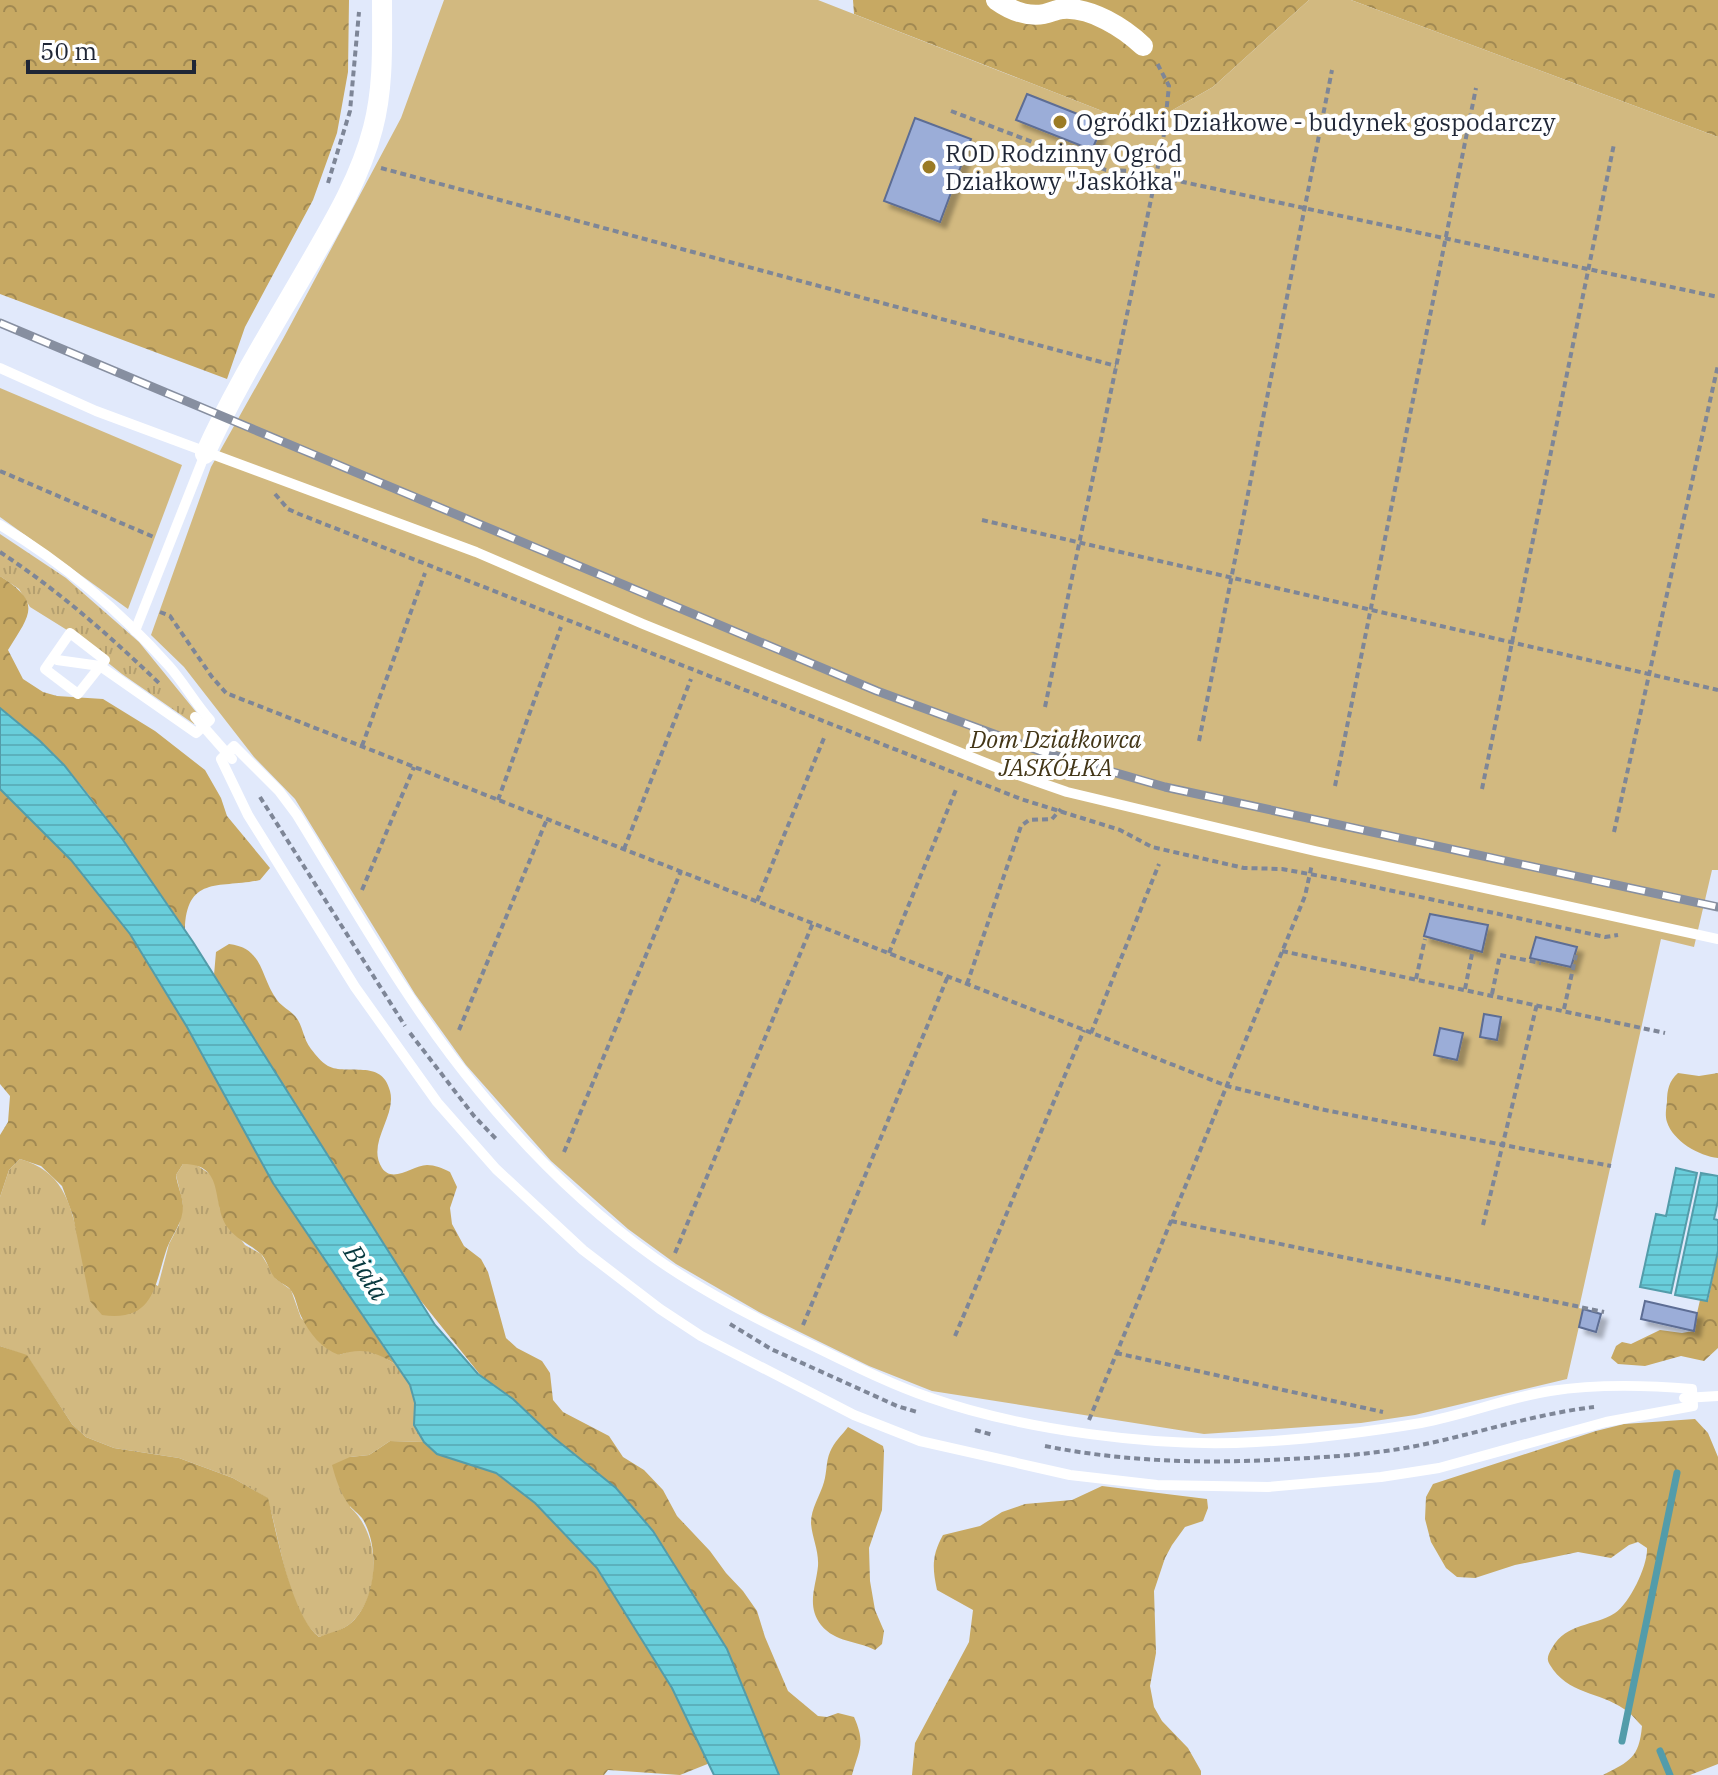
<svg xmlns="http://www.w3.org/2000/svg" width="1718" height="1775" viewBox="0 0 1718 1775" font-family="'IBM Plex Serif',serif">
<defs>
<pattern id="grass-tufts" width="24" height="20" patternUnits="userSpaceOnUse" patternTransform="scale(2)"><rect width="24" height="20" fill="#d2b980"/><path d="M3 7l-1-3M5 7V3M7 7l1-3M15 17l-1-3M17 17v-4M19 17l1-3" fill="none" stroke="#b49f6f"/></pattern>
<pattern id="forest-crowns" width="20" height="18" patternUnits="userSpaceOnUse" patternTransform="scale(2)"><rect width="20" height="18" fill="#c7a963"/><path d="M2 6a3 3 0 1 1 6 0M12 15a3 3 0 1 1 6 0" fill="none" stroke="#a18952"/></pattern>
<pattern id="water-rules" width="6" height="5" patternUnits="userSpaceOnUse" patternTransform="scale(2)"><rect width="6" height="5" fill="#69cedb"/><path d="M0 2.5h6" fill="none" stroke="#5bb1bd"/></pattern>
<filter id="shadow"><feDropShadow dx="6" dy="6" stdDeviation="2" flood-color="#0004"/></filter>
</defs>
<rect width="100%" height="100%" fill="#e1e9fb"/>
<!-- grass -->
<g fill="url(#grass-tufts)">
<polygon points="0,534 66,578 139,642 201,718 194,724 122,674 67,630 30,607 19,589 0,576"/>
<path d="M 20,1159 C 63,1172 69,1200 79,1240 L 158,1286 L 169,1244 L 179,1225 L 183,1204 L 176,1175 L 183,1164 L 195,1164 L 210,1174 L 216,1183 L 220,1210 L 245,1245 L 261,1254 L 276,1279 L 291,1290 L 301,1318 L 339,1355 L 356,1349 L 377,1353 L 395,1364 L 410,1385 L 415,1403 L 414,1425 L 424,1442 L 390,1441 L 369,1455 L 350,1457 L 350,1507 C 380,1534 382,1592 353,1621 C 344,1630 330,1634 319,1637 C 287,1612 280,1536 267,1498 L 233,1478 L 179,1458 L 114,1448 L 86,1437 L 72,1424 L 27,1356 L 0,1346 L 0,1197 L 9,1170 Z"/>
</g>
<!-- forest -->
<g fill="url(#forest-crowns)">
<polygon points="0,0 349,0 348,72 337,133 313,200 245,327 227,379 0,294"/>
<polygon points="853,0 1309,0 1213,87 1143,127 854,14"/>
<polygon points="1351,0 1718,0 1718,137"/>
<path d="M 0,576 C 42,603 31,613 8,650 L 23,679 L 43,692 L 57,696 L 103,699 L 155,731 L 205,770 L 221,798 L 227,816 L 270,868 L 260,880 C 221,889 186,874 185,931 C 147,875 109,817 65,766 C 46,744 22,726 0,708 Z"/>
<path d="M 0,789 L 71,860 L 130,934 L 187,1027 L 276,1187 L 395,1364 C 375,1351 361,1347 339,1355 C 322,1349 309,1333 301,1316 C 297,1308 296,1295 289,1288 C 284,1284 278,1282 274,1277 C 269,1270 267,1261 262,1255 C 252,1245 237,1240 228,1228 C 210,1204 227,1164 183,1164 L 176,1175 C 177,1185 183,1197 183,1206 C 183,1223 173,1233 167,1248 C 154,1286 155,1322 102,1315 L 90,1301 L 73,1216 L 62,1186 L 41,1166 L 20,1159 L 9,1170 L 0,1197 L 0,1135 L 8,1122 L 10,1096 L 0,1084 Z"/>
<path d="M 229,944 C 264,948 260,977 277,1000 C 282,1007 290,1010 295,1016 C 303,1025 303,1039 311,1049 C 316,1055 321,1062 328,1066 C 347,1076 382,1058 390,1091 C 397,1116 366,1143 382,1168 C 393,1184 413,1165 427,1165 C 435,1165 442,1168 450,1172 L 457,1187 L 450,1208 L 452,1224 L 464,1246 L 481,1259 L 488,1272 L 506,1338 L 517,1348 L 542,1361 L 550,1373 L 553,1400 L 563,1412 L 609,1436 L 623,1457 L 644,1470 L 663,1490 L 677,1516 L 710,1551 L 726,1573 L 743,1591 L 757,1611 L 765,1637 L 788,1691 L 818,1716 L 827,1717 L 838,1713 L 854,1717 C 866,1744 859,1749 852,1775 L 779,1775 L 727,1649 L 653,1531 L 513,1399 L 482,1377 L 417,1296 L 214,975 L 216,952 Z"/>
<path d="M 1678,1073 L 1699,1076 L 1718,1073 L 1718,1158 C 1699,1156 1673,1141 1667,1122 C 1665,1116 1666,1109 1667,1102 C 1667,1090 1669,1081 1678,1073 Z"/>
<polygon points="1718,1251 1718,1348 1704,1361 1681,1356 1645,1366 1618,1364 1611,1358 1616,1346 1622,1342 1631,1344 1660,1330 1682,1333 1693,1331 1700,1300 1708,1301"/>
<path d="M 0,1346 L 27,1355 L 72,1424 L 86,1437 L 114,1448 L 179,1458 L 233,1478 L 268,1498 C 277,1534 291,1615 319,1637 C 329,1633 344,1630 352,1622 C 377,1598 380,1546 362,1518 C 358,1513 352,1509 349,1505 C 340,1492 336,1480 332,1465 L 350,1457 L 369,1455 L 390,1441 L 424,1442 L 437,1454 L 495,1473 L 535,1503 L 597,1568 L 625,1610 L 672,1688 L 710,1763 L 680,1775 L 608,1770 L 604,1775 L 0,1775 Z"/>
<path d="M 1695,1419 L 1708,1433 L 1718,1457 L 1718,1764 L 1690,1775 L 1603,1775 C 1630,1761 1639,1758 1642,1726 C 1636,1720 1631,1713 1624,1709 C 1600,1692 1567,1694 1550,1665 C 1546,1659 1548,1655 1552,1648 C 1567,1622 1593,1627 1615,1613 C 1630,1603 1648,1565 1647,1548 L 1638,1542 L 1629,1545 L 1611,1558 L 1578,1552 L 1515,1565 L 1475,1578 L 1457,1577 L 1446,1568 L 1431,1542 L 1425,1519 L 1426,1497 L 1433,1484 L 1596,1431 L 1624,1424 Z"/>
<path d="M 848,1427 L 883,1446 L 884,1451 L 882,1510 L 869,1548 L 870,1581 L 875,1610 L 884,1631 L 882,1644 L 875,1650 C 856,1640 836,1643 821,1625 C 806,1605 816,1587 818,1566 C 819,1550 812,1538 811,1523 C 811,1508 820,1496 824,1482 C 827,1472 826,1461 830,1452 C 834,1442 842,1435 848,1427 Z"/>
<path d="M 1102,1486 L 1207,1499 L 1208,1508 L 1203,1521 L 1185,1527 L 1172,1545 L 1165,1558 L 1154,1591 L 1156,1653 L 1150,1686 L 1154,1707 L 1162,1721 L 1188,1748 L 1201,1771 L 1201,1775 L 912,1775 L 915,1743 L 969,1642 L 973,1610 L 937,1590 C 932,1567 932,1555 943,1535 L 980,1526 L 1002,1512 L 1025,1504 L 1072,1500 Z"/>
</g>
<!-- green -->
<g fill="#d2b980">
<polygon points="444,0 818,0 1143,127 1213,87 1309,0 1351,0 1718,137 1718,870 1712,870 1694,947 1661,939 1579,1308 1583,1309 1567,1379 1415,1415 1361,1423 1204,1434 932,1391 869,1366 759,1312 676,1264 628,1229 551,1161 466,1065 415,994 295,799 254,757 184,667 151,635 211,467 284,337 401,118"/>
<polygon points="0,388 182,465 128,609 0,517"/>
</g>
<!-- water -->
<g fill="url(#water-rules)" stroke="#539caa" stroke-width="2">
<polygon points="0,708 40,741 64,765 123,840 193,942 435,1325 478,1374 513,1399 553,1437 616,1488 653,1531 727,1649 779,1775 714,1775 672,1688 597,1568 535,1503 496,1473 437,1454 424,1442 414,1425 415,1403 410,1385 273,1183 187,1027 130,934 71,860 0,789"/>
<polygon points="1676,1168 1697,1173 1671,1293 1640,1287 1656,1214 1666,1216"/>
<polygon points="1701,1173 1718,1176 1718,1201 1714,1219 1718,1220 1718,1251 1707,1301 1675,1295"/>
</g>
<g fill="none" stroke-linecap="round" stroke-linejoin="round">
<!-- stream -->
<g stroke="#539caa" stroke-width="7">
<polyline points="1622,1741 1677,1473"/>
<polyline points="1660,1751 1670,1775"/>
</g>
</g>
<!-- building -->
<g fill="#9badd8" stroke="#5d6d94" stroke-width="2" filter="url(#shadow)">
<polygon points="1027,94 1103,124 1092,150 1016,120"/>
<polygon points="915,118 971,139 940,222 884,201"/>
<polygon points="1430,914 1488,925 1482,952 1424,936"/>
<polygon points="1536,937 1577,947 1571,967 1530,958"/>
<polygon points="1484,1014 1501,1017 1497,1040 1480,1037"/>
<polygon points="1440,1028 1463,1033 1457,1060 1434,1055"/>
<polygon points="1645,1301 1697,1313 1694,1331 1641,1319"/>
<polygon points="1583,1309 1601,1314 1596,1332 1579,1327"/>
</g>
<g fill="none" stroke-linecap="round" stroke-linejoin="round">
<!-- path -->
<g stroke="#7e8697" stroke-width="4" stroke-dasharray="6 4" stroke-linecap="butt">
<polyline points="951,111 1106,170 1132,171 1150,159 1163,142 1169,86 1157,63"/>
<polyline points="381,168 1116,366"/>
<polyline points="1132,171 1718,297"/>
<polyline points="328,183 350,111 359,12"/>
<polyline points="0,471 156,538"/>
<polyline points="275,494 288,509 299,514 1021,799 1120,830 1152,847 1244,868 1282,869 1342,880 1605,937 1618,935"/>
<polyline points="982,520 1718,690"/>
<path d="M 0,552 C 59,591 110,636 161,685"/>
<polyline points="160,612 170,616 212,677 226,693 1227,1086 1320,1109 1611,1166"/>
<polyline points="1045,707 1163,142"/>
<polyline points="1199,741 1332,70"/>
<polyline points="362,746 425,573"/>
<polyline points="1335,786 1476,88"/>
<polyline points="1482,789 1614,144"/>
<polyline points="260,797 405,1026"/>
<polyline points="498,800 561,627"/>
<polyline points="1614,832 1718,365"/>
<polyline points="624,849 691,679"/>
<polyline points="362,890 414,767"/>
<polyline points="757,901 824,738"/>
<polyline points="1282,951 1665,1033"/>
<polyline points="889,953 957,787"/>
<polyline points="1416,979 1425,939"/>
<polyline points="967,984 1021,826 1029,820 1052,819 1061,809"/>
<polyline points="1465,989 1472,954"/>
<polyline points="1492,994 1500,955 1541,963"/>
<polyline points="1564,1009 1576,955"/>
<polyline points="459,1030 547,819"/>
<polyline points="410,1033 474,1116 498,1141"/>
<polyline points="1091,1033 1159,864"/>
<polyline points="564,1152 681,871"/>
<polyline points="1171,1221 1604,1312"/>
<polyline points="1483,1225 1537,1004"/>
<polyline points="675,1253 813,923"/>
<polyline points="730,1324 771,1349 897,1406 917,1412"/>
<polyline points="803,1325 948,976"/>
<polyline points="955,1336 1084,1030"/>
<polyline points="1116,1353 1383,1412"/>
<polyline points="1089,1420 1305,896 1312,864"/>
<polyline points="975,1430 993,1435"/>
<path d="M 1045,1446 C 1125,1462 1207,1464 1288,1459 C 1332,1457 1377,1454 1421,1445 C 1479,1433 1535,1414 1594,1407"/>
</g>
<!-- lane -->
<g stroke="#fff" stroke-width="10">
<polyline points="0,368 96,411 476,552 643,624 998,768 1067,792 1315,851 1718,939"/>
<path d="M 0,525 C 63,563 120,611 169,666 C 184,683 195,703 210,720 L 196,733 L 100,666 L 57,660"/>
<polyline points="135,631 205,454"/>
<polygon points="70,633 105,660 78,694 45,669"/>
<polyline points="195,717 232,759"/>
<path d="M 234,746 L 279,791 L 297,815 C 355,909 409,1007 480,1092 C 530,1153 590,1212 655,1258 C 702,1291 755,1318 807,1343 C 847,1362 887,1383 928,1397 C 1022,1430 1157,1448 1256,1442 C 1312,1439 1367,1432 1421,1423 C 1465,1415 1507,1398 1550,1391 C 1596,1384 1646,1385 1692,1389 L 1693,1406 L 1606,1422 L 1439,1468 L 1381,1477 L 1268,1487 L 1157,1485 L 1070,1475 L 920,1441 L 854,1415 L 701,1336 L 660,1309 L 583,1250 L 496,1169 L 437,1102 L 355,987 L 248,815 L 221,759 Z"/>
<polyline points="1684,1398 1718,1396"/>
</g>
<!-- street -->
<g stroke="#fff" stroke-width="20">
<path d="M 996,0 C 1010,10 1027,17 1044,14 C 1050,13 1057,9 1063,9 C 1091,7 1124,28 1143,46"/>
<path d="M 205,454 C 235,387 275,324 311,261 C 336,218 361,175 373,128 C 384,86 382,42 382,0"/>
</g>
<!-- rail casing -->
<g stroke="#878fa0" stroke-width="9">
<polyline id="rail" points="0,323 877,691 1040,751 1165,787 1718,907"/>
</g>
<!-- rail -->
<use href="#rail" stroke="#fff" stroke-width="6" stroke-dasharray="18" stroke-linecap="butt"/>
</g>
<!-- markers -->
<g fill="#9b7b25" stroke="#fff" stroke-width="3">
<circle cx="1060" cy="122" r="8"/>
<circle cx="929" cy="167" r="8"/>
</g>
<g text-anchor="middle" dominant-baseline="central" stroke-width="8" stroke-linejoin="round" paint-order="stroke">
<!-- poi labels -->
<g font-size="24" fill="#1f2636" stroke="#fff" text-anchor="start">
<text x="1076" y="122">Ogródki Działkowe - budynek gospodarczy</text>
<text x="945" y="153">ROD Rodzinny Ogród<tspan x="945" dy="28">Działkowy "Jaskółka"</tspan></text>
</g>
<!-- park labels -->
<g font-size="24" font-style="italic" fill="#433617" stroke="#fff">
<text x="1056" y="739">Dom Działkowca<tspan x="1056" dy="28">JASKÓŁKA</tspan></text>
</g>
<!-- water labels -->
<g font-size="26" font-style="italic" fill="#05373d" stroke="#fff">
<text transform="translate(367 1272) rotate(58)">Biała</text>
</g>
</g>
<!-- scale -->
<path d="M28 60v12h166v-12" fill="none" stroke="#1f2636" stroke-width="4"/>
<text x="40" y="60" font-size="24" fill="#1f2636" stroke="#ffffff" stroke-width="6" paint-order="stroke">50 m</text>
</svg>
